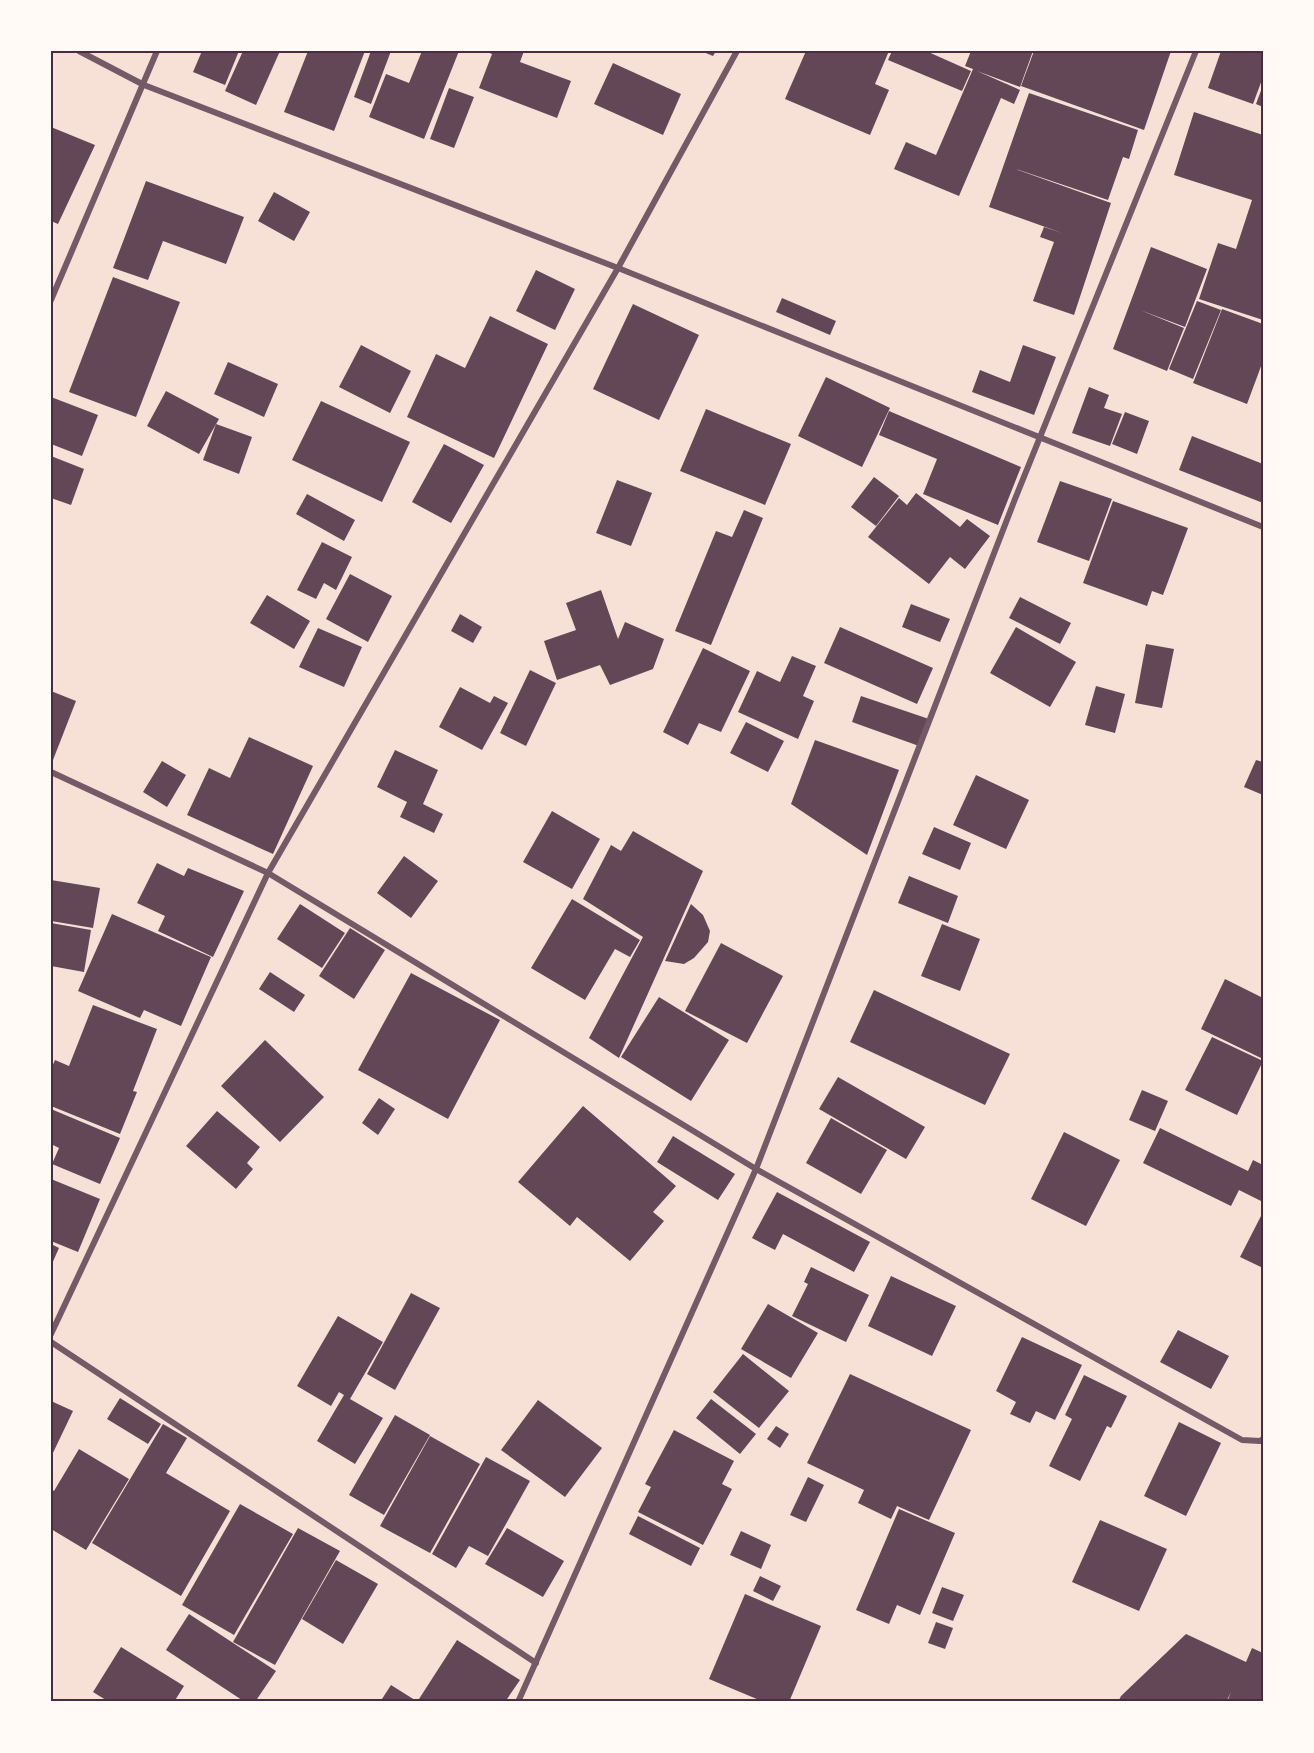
<svg xmlns="http://www.w3.org/2000/svg" width="1314" height="1753" viewBox="0 0 1314 1753" font-family="'Nunito Sans',sans-serif">
<rect width="100%" height="100%" fill="#f7e1d7"/>
<!-- building -->
<g fill="#644757">
<polygon points="202,51 239,51 225,85 193,72"/>
<polygon points="243,51 280,51 256,105 225,91"/>
<polygon points="308,51 365,51 334,131 284,112"/>
<polygon points="371,51 391,51 371,104 354,97"/>
<polygon points="422,51 459,51 424,139 369,117 386,74 409,83"/>
<polygon points="485,51 524,51 520,62 571,81 557,118 479,88 492,54"/>
<polygon points="701,51 716,51 713,56"/>
<polygon points="806,51 889,51 875,84 889,90 870,135 785,99"/>
<polygon points="892,51 926,51 971,71 962,91 888,60"/>
<polygon points="971,51 1033,51 1020,87 977,71 1020,90 1014,104 1001,98 959,196 894,169 906,142 936,155 973,69 965,66"/>
<polygon points="1034,51 1171,51 1144,130 1021,86"/>
<polygon points="1221,51 1263,51 1263,77 1253,104 1208,88"/>
<polygon points="613,63 681,94 663,135 594,104"/>
<polygon points="1263,85 1263,107 1256,104"/>
<polygon points="449,88 474,97 454,148 430,139"/>
<polygon points="1029,93 1138,130 1129,159 1123,157 1108,200 1010,167 1111,203 1074,315 1033,301 1054,242 1040,237 1044,227 1062,233 989,207"/>
<polygon points="1194,112 1263,135 1263,320 1199,299 1218,243 1236,249 1252,200 1174,175"/>
<polygon points="51,127 95,145 58,224 51,221"/>
<polygon points="146,181 244,217 226,264 163,241 148,280 113,268"/>
<polygon points="274,192 310,212 294,241 258,221"/>
<polygon points="1151,247 1207,269 1185,327 1140,310 1184,328 1167,371 1113,349"/>
<polygon points="536,270 575,289 555,330 516,311"/>
<polygon points="113,277 180,302 136,417 69,392"/>
<polygon points="782,298 836,321 830,335 776,312"/>
<polygon points="1197,301 1221,310 1193,379 1169,369"/>
<polygon points="633,304 699,335 659,420 593,389"/>
<polygon points="1222,309 1263,324 1263,361 1247,404 1193,383"/>
<polygon points="490,316 548,344 494,458 407,417 436,354 465,368"/>
<polygon points="361,345 411,371 390,413 339,387"/>
<polygon points="1023,345 1056,357 1034,415 972,392 980,370 1010,382"/>
<polygon points="228,362 278,384 264,417 214,394"/>
<polygon points="826,377 890,408 862,467 798,436"/>
<polygon points="1089,387 1109,395 1104,408 1122,414 1110,446 1072,433"/>
<polygon points="166,391 219,419 199,454 147,426"/>
<polygon points="51,397 98,415 82,456 51,444"/>
<polygon points="321,401 410,442 382,502 292,460"/>
<polygon points="706,409 791,444 765,505 680,471"/>
<polygon points="889,411 1021,467 998,525 923,494 937,459 879,435"/>
<polygon points="1125,412 1149,421 1137,454 1112,444"/>
<polygon points="216,424 252,437 239,474 203,460"/>
<polygon points="1192,436 1263,464 1263,503 1179,470"/>
<polygon points="444,444 484,465 451,523 412,502"/>
<polygon points="51,456 84,469 71,505 51,498"/>
<polygon points="874,477 899,496 876,526 851,507"/>
<polygon points="617,480 652,493 631,546 596,533"/>
<polygon points="1060,481 1112,499 1089,561 1037,542"/>
<polygon points="916,493 960,527 967,519 990,536 965,569 950,557 929,584 868,537 899,498 907,505"/>
<polygon points="307,494 355,520 344,541 296,514"/>
<polygon points="1113,501 1188,528 1163,595 1152,591 1147,606 1083,583"/>
<polygon points="744,510 763,518 711,645 675,631 716,531 732,537"/>
<polygon points="322,542 352,557 336,590 324,583 316,599 297,590"/>
<polygon points="350,574 392,596 368,642 326,619"/>
<polygon points="601,590 618,639 625,622 664,639 653,669 610,685 600,665 557,680 544,641 576,630 566,603"/>
<polygon points="267,595 310,621 294,649 250,623"/>
<polygon points="1020,597 1071,623 1060,644 1009,618"/>
<polygon points="911,604 950,619 940,642 902,627"/>
<polygon points="460,614 482,627 473,643 451,631"/>
<polygon points="840,627 933,668 917,704 824,663"/>
<polygon points="1016,627 1076,662 1050,707 990,673"/>
<polygon points="318,628 362,647 344,687 299,667"/>
<polygon points="1146,644 1174,649 1162,708 1135,703"/>
<polygon points="703,648 750,671 721,732 699,723 688,745 663,732"/>
<polygon points="792,656 816,666 803,696 814,701 798,739 738,712 757,671 780,682"/>
<polygon points="530,670 556,683 526,746 500,733"/>
<polygon points="1096,686 1125,694 1115,733 1085,725"/>
<polygon points="460,687 490,703 494,696 508,703 482,750 439,727"/>
<polygon points="51,691 76,701 53,760 51,759"/>
<polygon points="861,696 929,719 919,746 852,722"/>
<polygon points="746,722 784,741 768,772 730,753"/>
<polygon points="249,737 313,766 273,854 187,815 209,768 230,778"/>
<polygon points="815,740 899,770 867,855 791,804"/>
<polygon points="395,750 438,770 423,804 443,814 434,833 400,817 407,802 377,787"/>
<polygon points="1256,760 1263,762 1263,795 1244,787"/>
<polygon points="162,761 186,775 167,807 143,792"/>
<polygon points="976,775 1029,800 1006,849 953,825"/>
<polygon points="552,811 600,839 572,889 523,862"/>
<polygon points="934,827 971,843 960,870 922,854"/>
<polygon points="633,831 703,871 619,1058 589,1038 643,937 583,899 611,845 621,851"/>
<polygon points="404,856 438,881 411,918 377,893"/>
<polygon points="157,863 184,876 188,868 244,891 213,957 158,931 165,916 137,903"/>
<polygon points="909,876 958,896 948,923 898,903"/>
<polygon points="51,880 100,888 93,928 51,921"/>
<polygon points="572,899 640,940 630,957 615,949 585,1000 531,968"/>
<polygon points="300,904 345,933 322,968 277,939"/>
<polygon points="691,904 703,915 710,931 708,942 694,958 684,964 665,961"/>
<polygon points="112,914 211,957 181,1026 144,1010 140,1018 78,991"/>
<polygon points="51,923 91,930 84,972 51,966"/>
<polygon points="942,924 980,939 960,991 921,976"/>
<polygon points="350,928 385,950 354,999 319,976"/>
<polygon points="721,943 783,976 747,1043 685,1011"/>
<polygon points="270,972 305,995 294,1012 259,989"/>
<polygon points="411,973 500,1020 448,1119 358,1070"/>
<polygon points="1225,979 1263,998 1263,1059 1201,1029"/>
<polygon points="874,990 1010,1054 985,1105 850,1042"/>
<polygon points="659,997 729,1040 691,1101 621,1057"/>
<polygon points="93,1005 157,1029 133,1091 137,1092 120,1134 51,1106 51,1069 55,1060 69,1066"/>
<polygon points="1212,1037 1263,1061 1237,1115 1185,1090"/>
<polygon points="265,1040 324,1097 280,1142 221,1086"/>
<polygon points="838,1077 925,1127 906,1159 819,1109"/>
<polygon points="1142,1090 1168,1101 1155,1131 1129,1120"/>
<polygon points="379,1098 395,1109 378,1135 362,1123"/>
<polygon points="583,1106 676,1186 653,1212 664,1221 630,1261 577,1217 570,1226 518,1182"/>
<polygon points="51,1109 120,1138 100,1184 52,1164 59,1148 51,1144"/>
<polygon points="217,1111 260,1147 247,1163 253,1169 236,1189 186,1146"/>
<polygon points="831,1118 887,1150 861,1194 806,1163"/>
<polygon points="1160,1128 1248,1171 1253,1160 1263,1165 1263,1202 1239,1190 1231,1206 1143,1163"/>
<polygon points="1064,1132 1120,1160 1086,1226 1031,1199"/>
<polygon points="673,1136 735,1174 718,1200 657,1162"/>
<polygon points="51,1179 100,1199 78,1252 51,1241"/>
<polygon points="777,1192 870,1242 854,1272 783,1234 775,1250 752,1238"/>
<polygon points="1263,1212 1263,1268 1240,1257"/>
<polygon points="51,1244 59,1248 51,1266"/>
<polygon points="811,1267 869,1295 846,1342 792,1316 808,1284 804,1282"/>
<polygon points="891,1276 956,1306 932,1356 868,1326"/>
<polygon points="411,1293 440,1308 395,1390 367,1374"/>
<polygon points="768,1304 818,1333 791,1378 741,1349"/>
<polygon points="338,1316 383,1342 350,1399 383,1418 355,1464 317,1441 344,1395 339,1392 331,1406 297,1386"/>
<polygon points="1178,1330 1229,1356 1211,1389 1160,1362"/>
<polygon points="1022,1337 1082,1365 1055,1420 1036,1411 1030,1423 1010,1414 1016,1402 996,1391"/>
<polygon points="743,1354 789,1391 759,1428 713,1392"/>
<polygon points="850,1374 971,1430 929,1520 897,1506 891,1519 858,1503 864,1490 807,1463"/>
<polygon points="1084,1375 1127,1396 1111,1428 1107,1426 1080,1481 1049,1466 1072,1419 1065,1415"/>
<polygon points="120,1398 161,1424 148,1444 107,1419"/>
<polygon points="711,1399 756,1434 740,1454 696,1418"/>
<polygon points="538,1400 602,1448 565,1497 501,1450"/>
<polygon points="51,1401 73,1411 51,1457"/>
<polygon points="395,1415 430,1435 384,1515 349,1495"/>
<polygon points="1179,1422 1221,1443 1186,1516 1144,1496"/>
<polygon points="163,1424 187,1438 166,1473 230,1511 181,1596 92,1543"/>
<polygon points="776,1426 789,1434 780,1448 767,1439"/>
<polygon points="674,1430 734,1461 722,1484 732,1489 703,1545 638,1512 651,1487 645,1484"/>
<polygon points="430,1436 480,1464 430,1553 380,1526"/>
<polygon points="79,1449 129,1479 86,1550 51,1529 51,1489 54,1491"/>
<polygon points="486,1457 530,1481 488,1556 469,1546 456,1568 432,1554"/>
<polygon points="808,1477 824,1485 806,1522 790,1515"/>
<polygon points="240,1504 293,1534 234,1635 182,1605"/>
<polygon points="899,1509 955,1533 920,1615 897,1605 889,1624 856,1610"/>
<polygon points="638,1516 700,1548 691,1566 629,1534"/>
<polygon points="1100,1520 1167,1549 1139,1611 1072,1582"/>
<polygon points="298,1528 340,1551 275,1665 233,1642"/>
<polygon points="507,1528 564,1561 543,1597 485,1564"/>
<polygon points="741,1531 771,1545 761,1569 730,1555"/>
<polygon points="336,1560 378,1584 343,1644 302,1619"/>
<polygon points="760,1576 781,1586 773,1601 753,1591"/>
<polygon points="942,1587 964,1595 953,1621 932,1613"/>
<polygon points="745,1594 821,1626 789,1702 764,1702 709,1679"/>
<polygon points="189,1614 276,1671 255,1702 245,1702 166,1650"/>
<polygon points="936,1622 953,1628 945,1649 928,1643"/>
<polygon points="1186,1634 1246,1662 1252,1648 1263,1653 1263,1702 1227,1702 1231,1692 1226,1702 1118,1702 1121,1696"/>
<polygon points="457,1640 520,1680 505,1702 423,1702 419,1699"/>
<polygon points="121,1647 184,1686 174,1702 109,1702 93,1692"/>
<polygon points="391,1685 418,1702 380,1702"/>
</g>
<g fill="none" stroke-linecap="round" stroke-linejoin="round">
<!-- minor -->
<g stroke="#755966" stroke-width="6">
<polyline points="79,51 144,85 618,268 1263,527"/>
<polyline points="51,300 157,51"/>
<polyline points="51,772 268,873 756,1169 1242,1440 1260,1441 1263,1439"/>
<polyline points="51,1334 268,873 618,268 737,51"/>
<polyline points="51,1342 536,1663"/>
<polyline points="518,1702 756,1169 1015,499 1196,51"/>
</g>
</g>
<!-- border -->
<rect width="1314" height="1753" fill="none" stroke="#fffaf5" stroke-width="105"/>
<rect x="52" y="52" width="1210" height="1648" fill="none" stroke="#4a2c40" stroke-width="2"/>
</svg>
